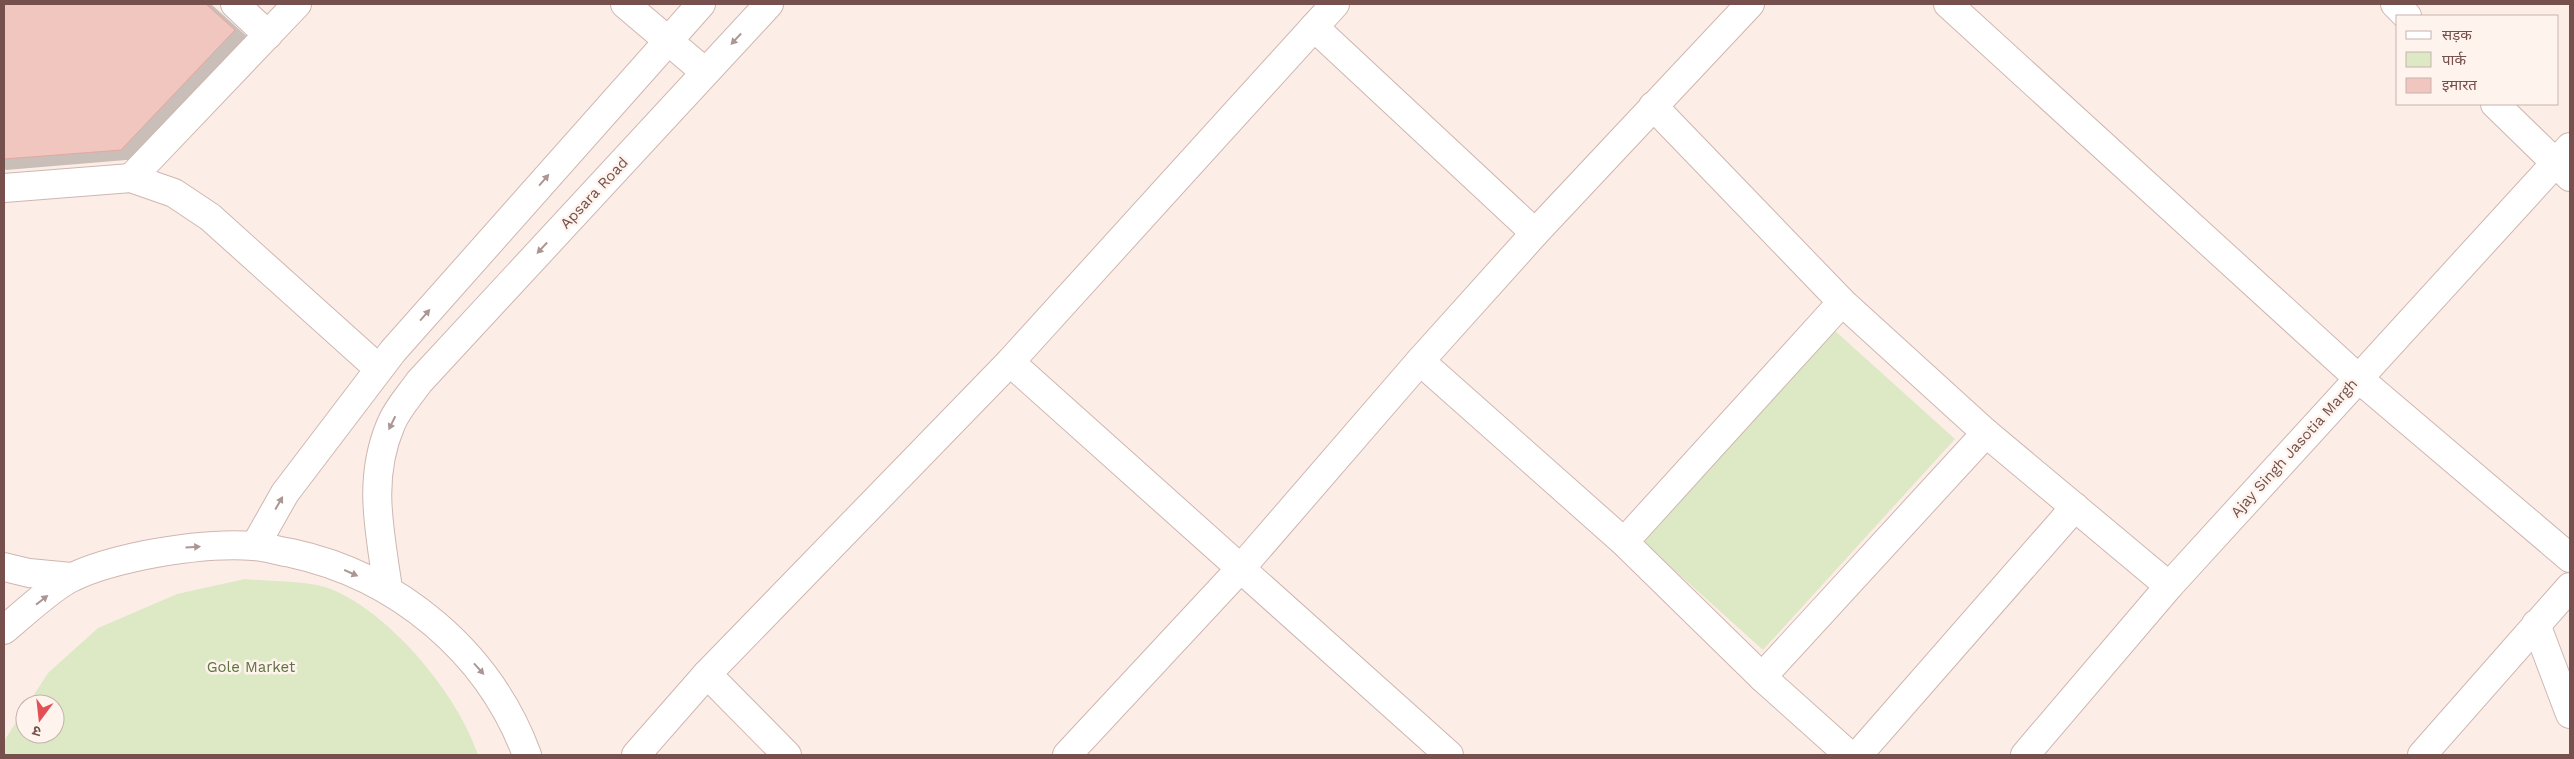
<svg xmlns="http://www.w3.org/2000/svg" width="2574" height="759" viewBox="0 0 2574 759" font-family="'Work Sans','Noto Sans Devanagari',sans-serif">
<rect width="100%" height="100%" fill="#fceee7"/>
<!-- green -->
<g fill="#dde9c5">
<polygon points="1833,329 1955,439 1763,650 1641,540"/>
<path d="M 245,579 C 266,581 307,581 325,587 C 386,607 459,695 478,755 L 4,755 L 4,741 L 25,708 L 25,734 L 55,734 L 55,704 L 28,704 L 48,673 L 98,628 L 177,594 Z"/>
</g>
<!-- shadow -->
<polygon fill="#0003" points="4,4 211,4 252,41 138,159 6,170 4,168"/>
<!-- building -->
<polygon fill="#f0c6bf" stroke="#e3a8a0" points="4,4 206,4 235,30 121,150 4,159"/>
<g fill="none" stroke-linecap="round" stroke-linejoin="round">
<!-- minor casing -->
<g stroke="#cfb6b0" stroke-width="30">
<g id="minor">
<polyline points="235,4 268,35"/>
<polyline points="625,4 705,72"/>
<polyline points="1948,4 2358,378 2570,558"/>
<polyline points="2395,4 2407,16"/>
<polyline points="1314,27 1535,233"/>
<polyline points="2495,104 2570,177"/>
<polyline points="1653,106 1842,302 1986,433 2169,586"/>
<polyline points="131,178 297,4"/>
<polyline points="4,188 131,178 174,193 210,217 379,369"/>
<polyline points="1420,361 1624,542 1762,677 1849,755"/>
<polyline points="1010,362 1449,755"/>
<polyline points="1624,542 1842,302"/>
<polyline points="255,546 285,493 393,351 701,4"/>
<polyline points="4,567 29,573 71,577"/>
<path d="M 388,589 C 380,531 367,480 391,424 C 397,409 410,395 419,382 L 769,4"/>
<polyline points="2536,624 2570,714"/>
<path d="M 4,630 C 21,616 54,585 73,577 C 95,566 121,560 145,555 C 181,548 217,543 254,546 C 266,547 279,551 291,553 C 398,576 489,652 527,755"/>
<polyline points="707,674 787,755"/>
<polyline points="1762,677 1986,433"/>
<polyline points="636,755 707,674 1010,362 1335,4"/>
<polyline points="1067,755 1241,568 1420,361 1535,233 1750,4"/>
<polyline points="1858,755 2075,507"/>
<polyline points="2025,755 2169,586 2570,147"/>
<polyline points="2422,755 2570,587"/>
</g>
</g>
<!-- minor -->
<use href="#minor" stroke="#fff" stroke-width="28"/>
</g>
<!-- one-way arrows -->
<defs><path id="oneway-solid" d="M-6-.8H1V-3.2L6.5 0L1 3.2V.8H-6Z" transform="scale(1.25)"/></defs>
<g fill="#ac9694">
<use href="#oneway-solid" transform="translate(736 39) rotate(133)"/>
<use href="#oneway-solid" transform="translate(544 180) rotate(-49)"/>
<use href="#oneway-solid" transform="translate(542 248) rotate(133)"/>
<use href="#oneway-solid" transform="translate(425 315) rotate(-49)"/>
<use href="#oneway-solid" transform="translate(392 423) rotate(116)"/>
<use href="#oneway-solid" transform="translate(279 503) rotate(-60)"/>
<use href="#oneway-solid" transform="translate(193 547) rotate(-3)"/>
<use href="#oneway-solid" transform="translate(351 573) rotate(24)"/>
<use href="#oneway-solid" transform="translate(42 600) rotate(-38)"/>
<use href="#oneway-solid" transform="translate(479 669) rotate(48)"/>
</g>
<g text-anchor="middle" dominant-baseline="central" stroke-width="5" stroke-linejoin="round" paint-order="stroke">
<!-- street labels -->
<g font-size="15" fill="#75504c" stroke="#fef3ed">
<text transform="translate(594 193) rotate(-47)">Apsara Road</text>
<text transform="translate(2294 448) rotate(-48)">Ajay Singh Jasotia Margh</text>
</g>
<!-- park labels -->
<g font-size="15" fill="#5e7441" stroke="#fef3ed">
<text x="251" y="667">Gole Market</text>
</g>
</g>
<!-- border -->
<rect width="2574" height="759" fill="none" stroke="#75504c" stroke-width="10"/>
<!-- legend -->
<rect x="2396" y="15" width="162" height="90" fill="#fef3ed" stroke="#c7b2ad"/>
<rect x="2406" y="31" width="25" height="8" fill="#ffffff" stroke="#c7b2ad"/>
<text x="2442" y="40" font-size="15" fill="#75504c">सड़क</text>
<rect x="2406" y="52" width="25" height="15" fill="#dde9c5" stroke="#c7b2ad"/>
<text x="2442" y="65" font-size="15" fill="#75504c">पार्क</text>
<rect x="2406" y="78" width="25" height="15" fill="#f0c6bf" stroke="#c7b2ad"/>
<text x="2442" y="90" font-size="15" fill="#75504c">इमारत</text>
<!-- north arrow -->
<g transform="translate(40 719) rotate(195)"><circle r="24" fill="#fef3ed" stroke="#c7b2ad"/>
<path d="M0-4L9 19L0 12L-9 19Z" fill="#e25056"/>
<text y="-8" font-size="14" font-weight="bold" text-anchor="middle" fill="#75504c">उ</text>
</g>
</svg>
